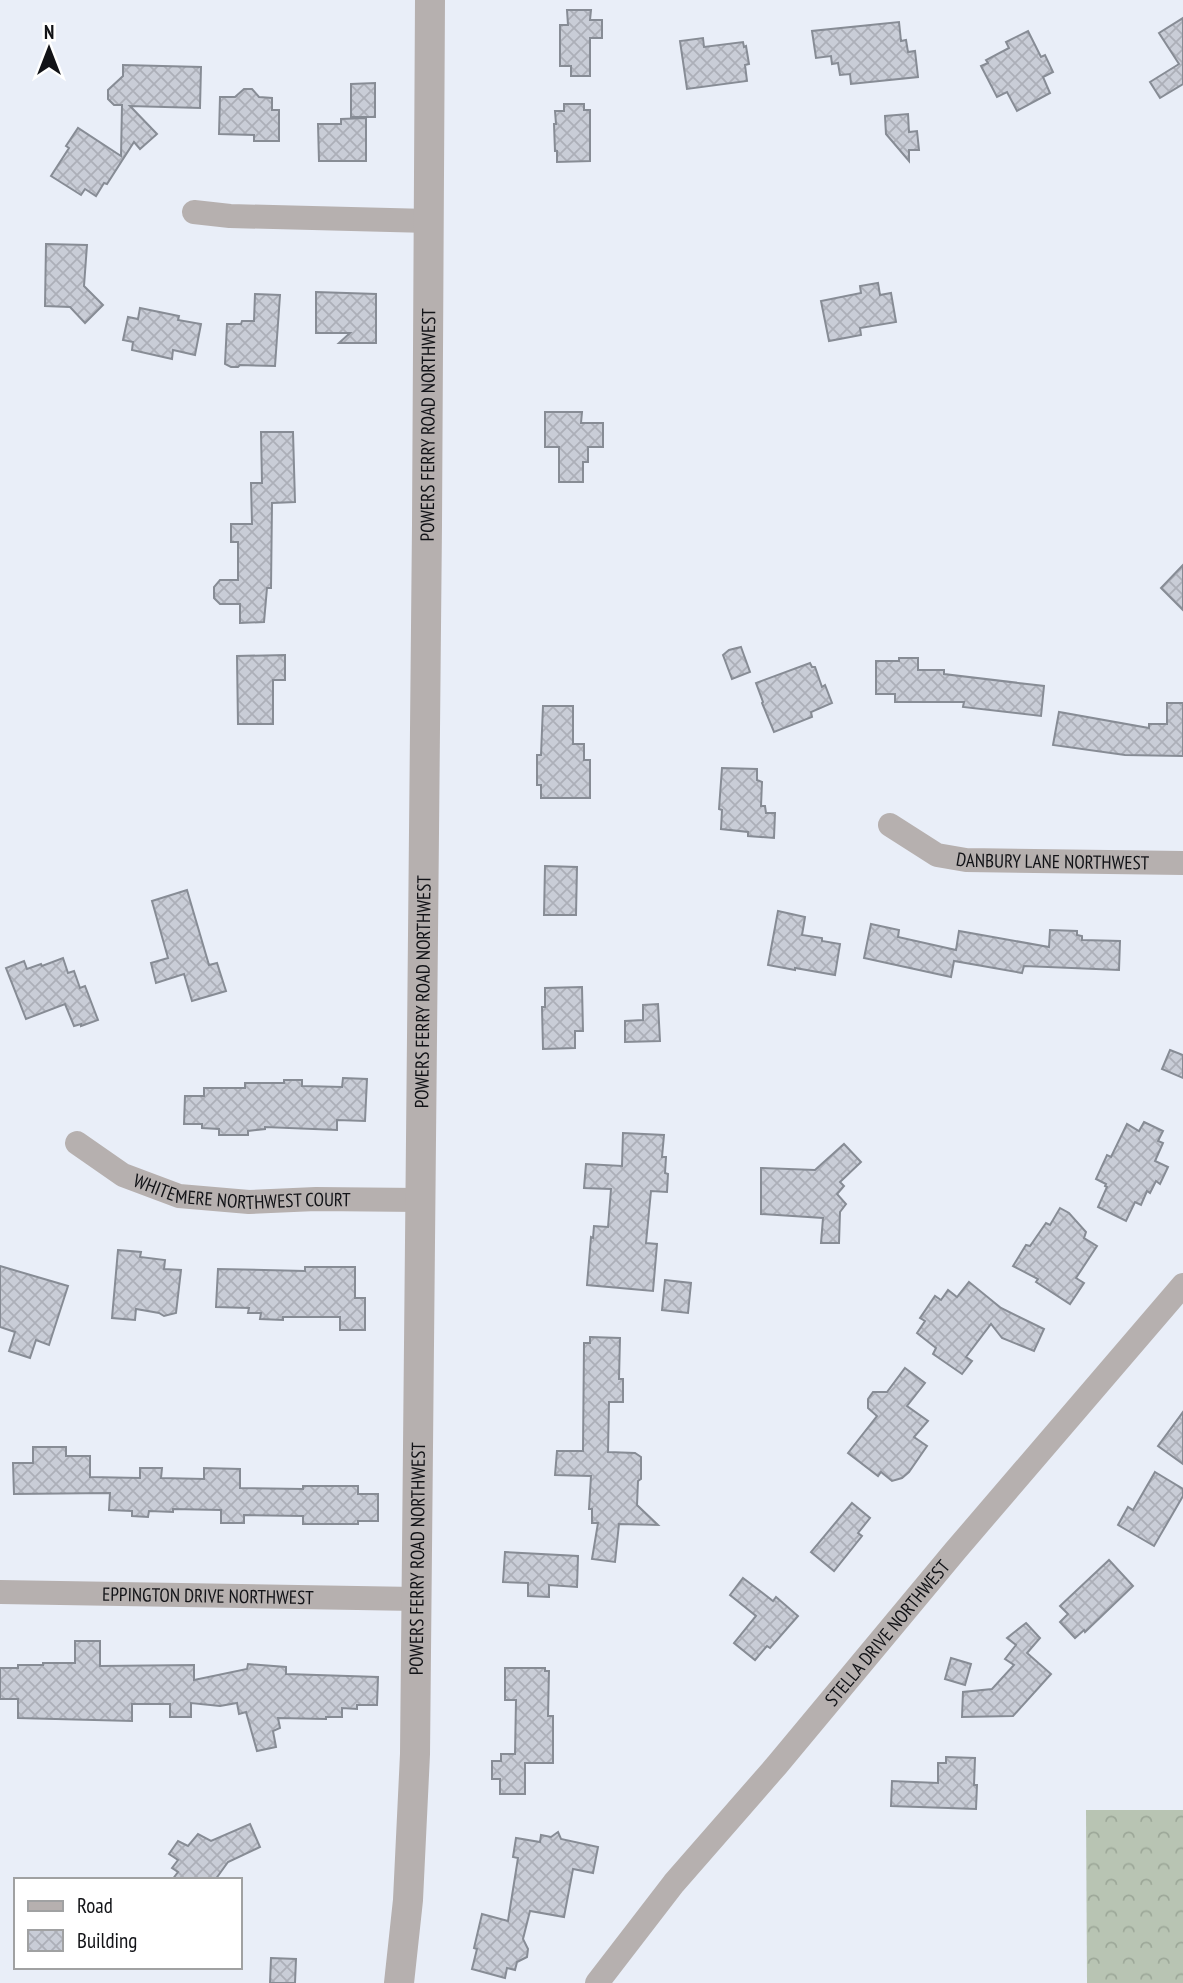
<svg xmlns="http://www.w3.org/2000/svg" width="1183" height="1983" viewBox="0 0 1183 1983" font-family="'PT Sans Narrow',sans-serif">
<defs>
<pattern id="forest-crowns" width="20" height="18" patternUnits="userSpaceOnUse" patternTransform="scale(1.75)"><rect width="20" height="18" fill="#b8c4b3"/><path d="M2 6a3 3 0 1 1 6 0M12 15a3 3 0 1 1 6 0" fill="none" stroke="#9da899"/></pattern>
<pattern id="building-cross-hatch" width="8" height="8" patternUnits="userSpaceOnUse" patternTransform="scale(1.75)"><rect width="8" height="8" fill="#c9cdd7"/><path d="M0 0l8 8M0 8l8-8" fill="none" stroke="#acafb8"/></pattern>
</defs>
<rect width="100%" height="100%" fill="#e9eef8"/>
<!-- forest -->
<polygon fill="url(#forest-crowns)" points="1086,1810 1183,1810 1183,1983 1087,1983"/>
<!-- building -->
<g fill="url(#building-cross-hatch)" stroke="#878c95" stroke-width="2">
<polygon points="567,10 591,10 590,20 602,20 602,38 590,38 590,76 571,76 571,66 560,66 560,25 568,25"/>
<polygon points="1183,18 1183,84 1160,98 1150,82 1179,64 1159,33"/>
<polygon points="899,22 901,41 906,40 908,52 915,51 918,77 851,84 850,74 840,75 838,63 832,64 831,56 816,58 812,31"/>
<polygon points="1028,31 1041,57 1045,55 1053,72 1043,77 1050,93 1017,111 1007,92 997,97 981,66 988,63 986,60 1009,48 1006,42"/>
<polygon points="703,38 704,47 743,42 744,47 746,46 749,64 745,65 747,81 687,89 680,41"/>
<polygon points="123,65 201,67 200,108 130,106 157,134 140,149 134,142 107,184 104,183 96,196 85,189 81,195 51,176 69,148 66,146 78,128 121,156 122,105 114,105 108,99 108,90 123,76"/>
<polygon points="375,83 375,117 351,117 351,84"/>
<polygon points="244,89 252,89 259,97 272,98 272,110 279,110 279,141 254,141 254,135 219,134 220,97 235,97"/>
<polygon points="564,104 584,104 584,110 590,110 590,161 557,162 557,151 555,151 554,124 556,124 555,111 564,111"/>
<polygon points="908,114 909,132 917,131 919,150 909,150 909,161 886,134 885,116"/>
<polygon points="366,118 366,161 319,161 318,124 341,124 341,119"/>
<polygon points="46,244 87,245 84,286 103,305 85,323 70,307 45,306"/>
<polygon points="878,283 880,295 891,293 896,322 860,328 861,335 829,341 821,301 861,293 860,286"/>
<polygon points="316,292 376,294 376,343 339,343 350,333 316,333"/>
<polygon points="255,294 280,295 275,366 240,365 238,367 231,367 225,364 227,324 241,324 242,321 254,321"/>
<polygon points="140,308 179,316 178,320 201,324 195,355 173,350 172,359 132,350 133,342 123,340 128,317 138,319"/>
<polygon points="545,412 582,412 581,423 603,423 603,447 588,447 588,462 583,462 583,482 559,482 559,447 545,447"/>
<polygon points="261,432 293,432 295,502 272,503 271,588 267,588 264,622 240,623 240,604 220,604 214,598 214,587 220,580 238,580 238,542 231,542 231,524 252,524 251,483 262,483"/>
<polygon points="1183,565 1183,610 1161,588"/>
<polygon points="741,647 750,672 732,679 723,655 729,650"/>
<polygon points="285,655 285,680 273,680 273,724 238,724 237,656"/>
<polygon points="899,658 918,658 918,670 944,670 944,674 1044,686 1041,716 963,707 964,702 895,702 895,694 876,694 876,661 899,661"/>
<polygon points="810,663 812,667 815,667 822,687 825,685 832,703 811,712 812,717 774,732 762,703 763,702 756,683"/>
<polygon points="1167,703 1183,703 1183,756 1125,755 1053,745 1059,712 1149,728 1149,724 1167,724"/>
<polygon points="543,706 573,706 573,744 584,744 584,760 590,760 590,798 541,798 541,785 537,785 537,755 541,755"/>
<polygon points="722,768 757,769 757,780 762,782 761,806 765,806 766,813 775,813 774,838 748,836 748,832 721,829 722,810 719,809"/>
<polygon points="545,866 577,867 576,915 544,915"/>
<polygon points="187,890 209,965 217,963 226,991 192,1001 184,974 156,983 151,963 168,958 152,901"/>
<polygon points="778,911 805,917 802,935 822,938 822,941 840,944 835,975 795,968 795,970 768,965"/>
<polygon points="871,924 899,930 898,937 956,950 959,931 1049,947 1050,930 1077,931 1077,935 1082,936 1082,940 1120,941 1119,970 1024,966 1022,973 954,961 951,977 864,958"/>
<polygon points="63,958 68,973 74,971 80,988 85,986 98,1020 81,1026 81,1024 74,1026 65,1004 26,1019 6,968 24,961 27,969 41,964 42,966"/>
<polygon points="582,987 583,1031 575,1031 575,1048 543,1049 542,1007 545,1007 545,988"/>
<polygon points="658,1004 660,1041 625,1042 625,1021 643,1020 643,1005"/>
<polygon points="1170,1050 1183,1055 1183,1078 1162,1069"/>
<polygon points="343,1078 367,1079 365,1121 337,1120 337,1130 265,1127 265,1129 248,1131 248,1135 219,1135 219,1129 202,1128 202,1124 184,1124 185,1096 204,1096 204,1088 245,1088 245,1083 284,1083 284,1080 302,1080 302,1086 342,1087"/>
<polygon points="1144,1122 1163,1131 1158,1141 1163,1143 1155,1161 1168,1167 1160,1184 1156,1181 1150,1193 1147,1191 1141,1205 1135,1202 1126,1221 1098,1207 1107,1187 1105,1186 1106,1184 1096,1179 1107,1155 1111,1157 1127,1124 1139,1131"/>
<polygon points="623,1133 664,1135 662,1157 666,1157 665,1173 668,1174 667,1192 651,1191 646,1243 657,1244 653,1291 587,1285 591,1237 593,1238 594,1226 608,1227 611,1189 584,1188 586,1164 622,1166"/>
<polygon points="844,1144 861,1162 840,1182 844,1186 837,1194 846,1204 840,1212 839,1243 821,1243 823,1218 761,1214 761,1168 815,1170"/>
<polygon points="1060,1208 1069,1213 1086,1232 1084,1238 1097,1246 1076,1278 1084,1283 1070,1304 1036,1282 1038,1279 1013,1266 1026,1245 1030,1246 1046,1223 1050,1225"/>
<polygon points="118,1250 141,1252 140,1257 165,1260 164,1269 181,1270 176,1313 164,1316 159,1313 136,1309 135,1320 112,1318"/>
<polygon points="0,1266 68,1286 49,1345 36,1340 30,1358 9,1351 15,1332 0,1327"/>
<polygon points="305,1267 355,1267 355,1298 365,1298 365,1330 340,1330 340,1317 283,1317 283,1320 260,1319 261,1313 248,1313 249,1308 216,1307 218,1269 305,1271"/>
<polygon points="665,1280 691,1283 688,1313 662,1310"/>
<polygon points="969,1282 1001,1308 1044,1329 1034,1351 1002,1338 991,1324 966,1357 972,1361 962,1374 933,1354 936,1348 917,1333 925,1321 920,1318 935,1296 941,1300 948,1290 957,1297"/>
<polygon points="590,1337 620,1338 619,1379 623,1379 623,1402 609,1402 608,1452 635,1453 641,1457 641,1479 638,1481 637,1505 658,1525 619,1524 615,1562 592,1559 598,1523 592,1523 592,1509 589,1509 591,1476 555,1475 557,1451 583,1451 584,1343 590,1343"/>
<polygon points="905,1368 925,1383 907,1406 928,1421 914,1437 927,1446 909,1472 902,1478 892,1481 881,1472 878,1476 848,1453 877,1416 868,1408 868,1399 873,1392 887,1392"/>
<polygon points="1183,1412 1183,1464 1158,1446"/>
<polygon points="33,1447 66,1447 66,1456 90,1456 90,1477 140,1478 140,1468 162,1468 161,1478 204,1479 204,1468 240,1469 240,1488 303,1489 303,1486 358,1486 358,1494 378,1494 378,1521 358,1521 358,1524 303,1524 303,1516 244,1515 244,1523 221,1523 221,1510 173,1509 173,1512 149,1511 148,1517 132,1516 132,1511 109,1510 110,1493 14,1494 13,1463 33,1463"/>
<polygon points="1155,1472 1183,1489 1183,1496 1154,1546 1118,1525 1128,1507 1133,1510"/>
<polygon points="852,1503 870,1518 858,1533 862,1536 834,1571 811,1552"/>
<polygon points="505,1552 578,1556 577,1587 549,1585 549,1597 528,1596 528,1583 503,1582"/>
<polygon points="1109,1560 1133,1586 1085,1632 1084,1630 1075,1638 1060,1622 1068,1614 1060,1606"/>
<polygon points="743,1578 773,1601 776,1597 798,1616 770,1648 767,1646 755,1660 734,1643 756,1616 730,1595"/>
<polygon points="1026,1623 1040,1638 1027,1653 1051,1674 1013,1716 962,1717 963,1692 992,1689 1014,1665 1005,1659 1016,1645 1007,1638"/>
<polygon points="75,1641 100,1641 100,1666 194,1665 194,1680 247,1669 248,1664 286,1667 286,1674 378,1677 377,1705 357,1705 357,1709 342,1708 342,1717 326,1717 326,1719 278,1718 280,1728 273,1731 276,1747 257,1751 246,1712 239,1714 237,1703 220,1706 191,1703 191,1717 170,1717 170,1704 132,1704 132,1721 18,1718 18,1699 0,1699 0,1668 18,1668 18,1665 43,1665 43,1663 75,1663"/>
<polygon points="951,1658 971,1664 965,1685 945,1679"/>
<polygon points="505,1668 545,1668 545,1671 549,1671 548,1716 553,1716 553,1763 525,1763 525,1794 500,1794 500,1779 492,1779 492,1761 501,1761 501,1754 515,1754 516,1700 505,1700"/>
<polygon points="946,1757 975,1758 974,1785 977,1785 976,1809 891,1806 892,1781 938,1783 938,1763 946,1763"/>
<polygon points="250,1824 260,1847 228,1862 215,1880 172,1880 178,1872 172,1868 178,1860 169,1854 178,1841 188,1846 198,1834 211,1841"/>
<polygon points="558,1832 561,1839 598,1847 593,1873 573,1869 564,1917 530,1911 523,1939 528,1949 527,1957 517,1962 515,1970 507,1968 505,1978 472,1969 477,1949 474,1948 482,1914 508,1921 518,1858 513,1857 516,1838 540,1842 541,1835 551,1837"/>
<polygon points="271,1958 296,1959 295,1983 270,1983"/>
</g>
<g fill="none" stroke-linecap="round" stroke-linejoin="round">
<!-- minor -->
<g stroke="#b6b0af" stroke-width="24">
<polyline points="194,212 230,216 429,221"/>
<path id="s1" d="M 890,825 L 937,855 L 966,860 L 1183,863"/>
<path id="s2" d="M 77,1143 L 123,1175 L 179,1196 L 249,1202 L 316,1199 L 420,1200"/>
<path id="s3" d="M 0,1592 L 416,1599"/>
<path id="s4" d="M 597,1983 L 674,1883 L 777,1765 L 955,1551 L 1183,1285"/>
</g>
<!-- tertiary -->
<path stroke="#b6b0af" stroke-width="30" id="s5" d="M 399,1983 L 408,1900 L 415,1754 L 427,525 L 430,0"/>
</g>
<g text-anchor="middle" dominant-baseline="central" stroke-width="7" stroke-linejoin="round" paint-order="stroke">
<!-- street labels -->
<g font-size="19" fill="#121317" stroke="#fff">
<text stroke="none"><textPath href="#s5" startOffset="1559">POWERS FERRY ROAD NORTHWEST</textPath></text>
<text stroke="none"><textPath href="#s1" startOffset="172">DANBURY LANE NORTHWEST</textPath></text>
<text stroke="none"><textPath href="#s5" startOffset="992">POWERS FERRY ROAD NORTHWEST</textPath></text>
<text stroke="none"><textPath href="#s2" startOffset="178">WHITEMERE NORTHWEST COURT</textPath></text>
<text stroke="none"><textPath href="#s5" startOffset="425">POWERS FERRY ROAD NORTHWEST</textPath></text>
<text stroke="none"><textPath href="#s3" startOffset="208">EPPINGTON DRIVE NORTHWEST</textPath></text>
<text stroke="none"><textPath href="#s4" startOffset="455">STELLA DRIVE NORTHWEST</textPath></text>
</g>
</g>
<!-- legend -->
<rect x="14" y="1878" width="228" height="91" fill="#ffffff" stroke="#a0a1a2" stroke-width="2"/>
<rect x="28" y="1901" width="35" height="10" fill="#b6b0af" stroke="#a0a1a2" stroke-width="2"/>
<text x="77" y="1913" font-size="21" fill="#121317">Road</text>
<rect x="28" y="1930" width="35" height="21" fill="url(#building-cross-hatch)" stroke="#a0a1a2" stroke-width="2"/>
<text x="77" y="1948" font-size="21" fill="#121317">Building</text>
<!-- north arrow -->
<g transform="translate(49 49)" stroke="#ffffff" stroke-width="5" paint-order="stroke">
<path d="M0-5L12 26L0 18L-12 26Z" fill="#121317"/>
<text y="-10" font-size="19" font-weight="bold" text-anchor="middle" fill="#121317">N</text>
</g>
</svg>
